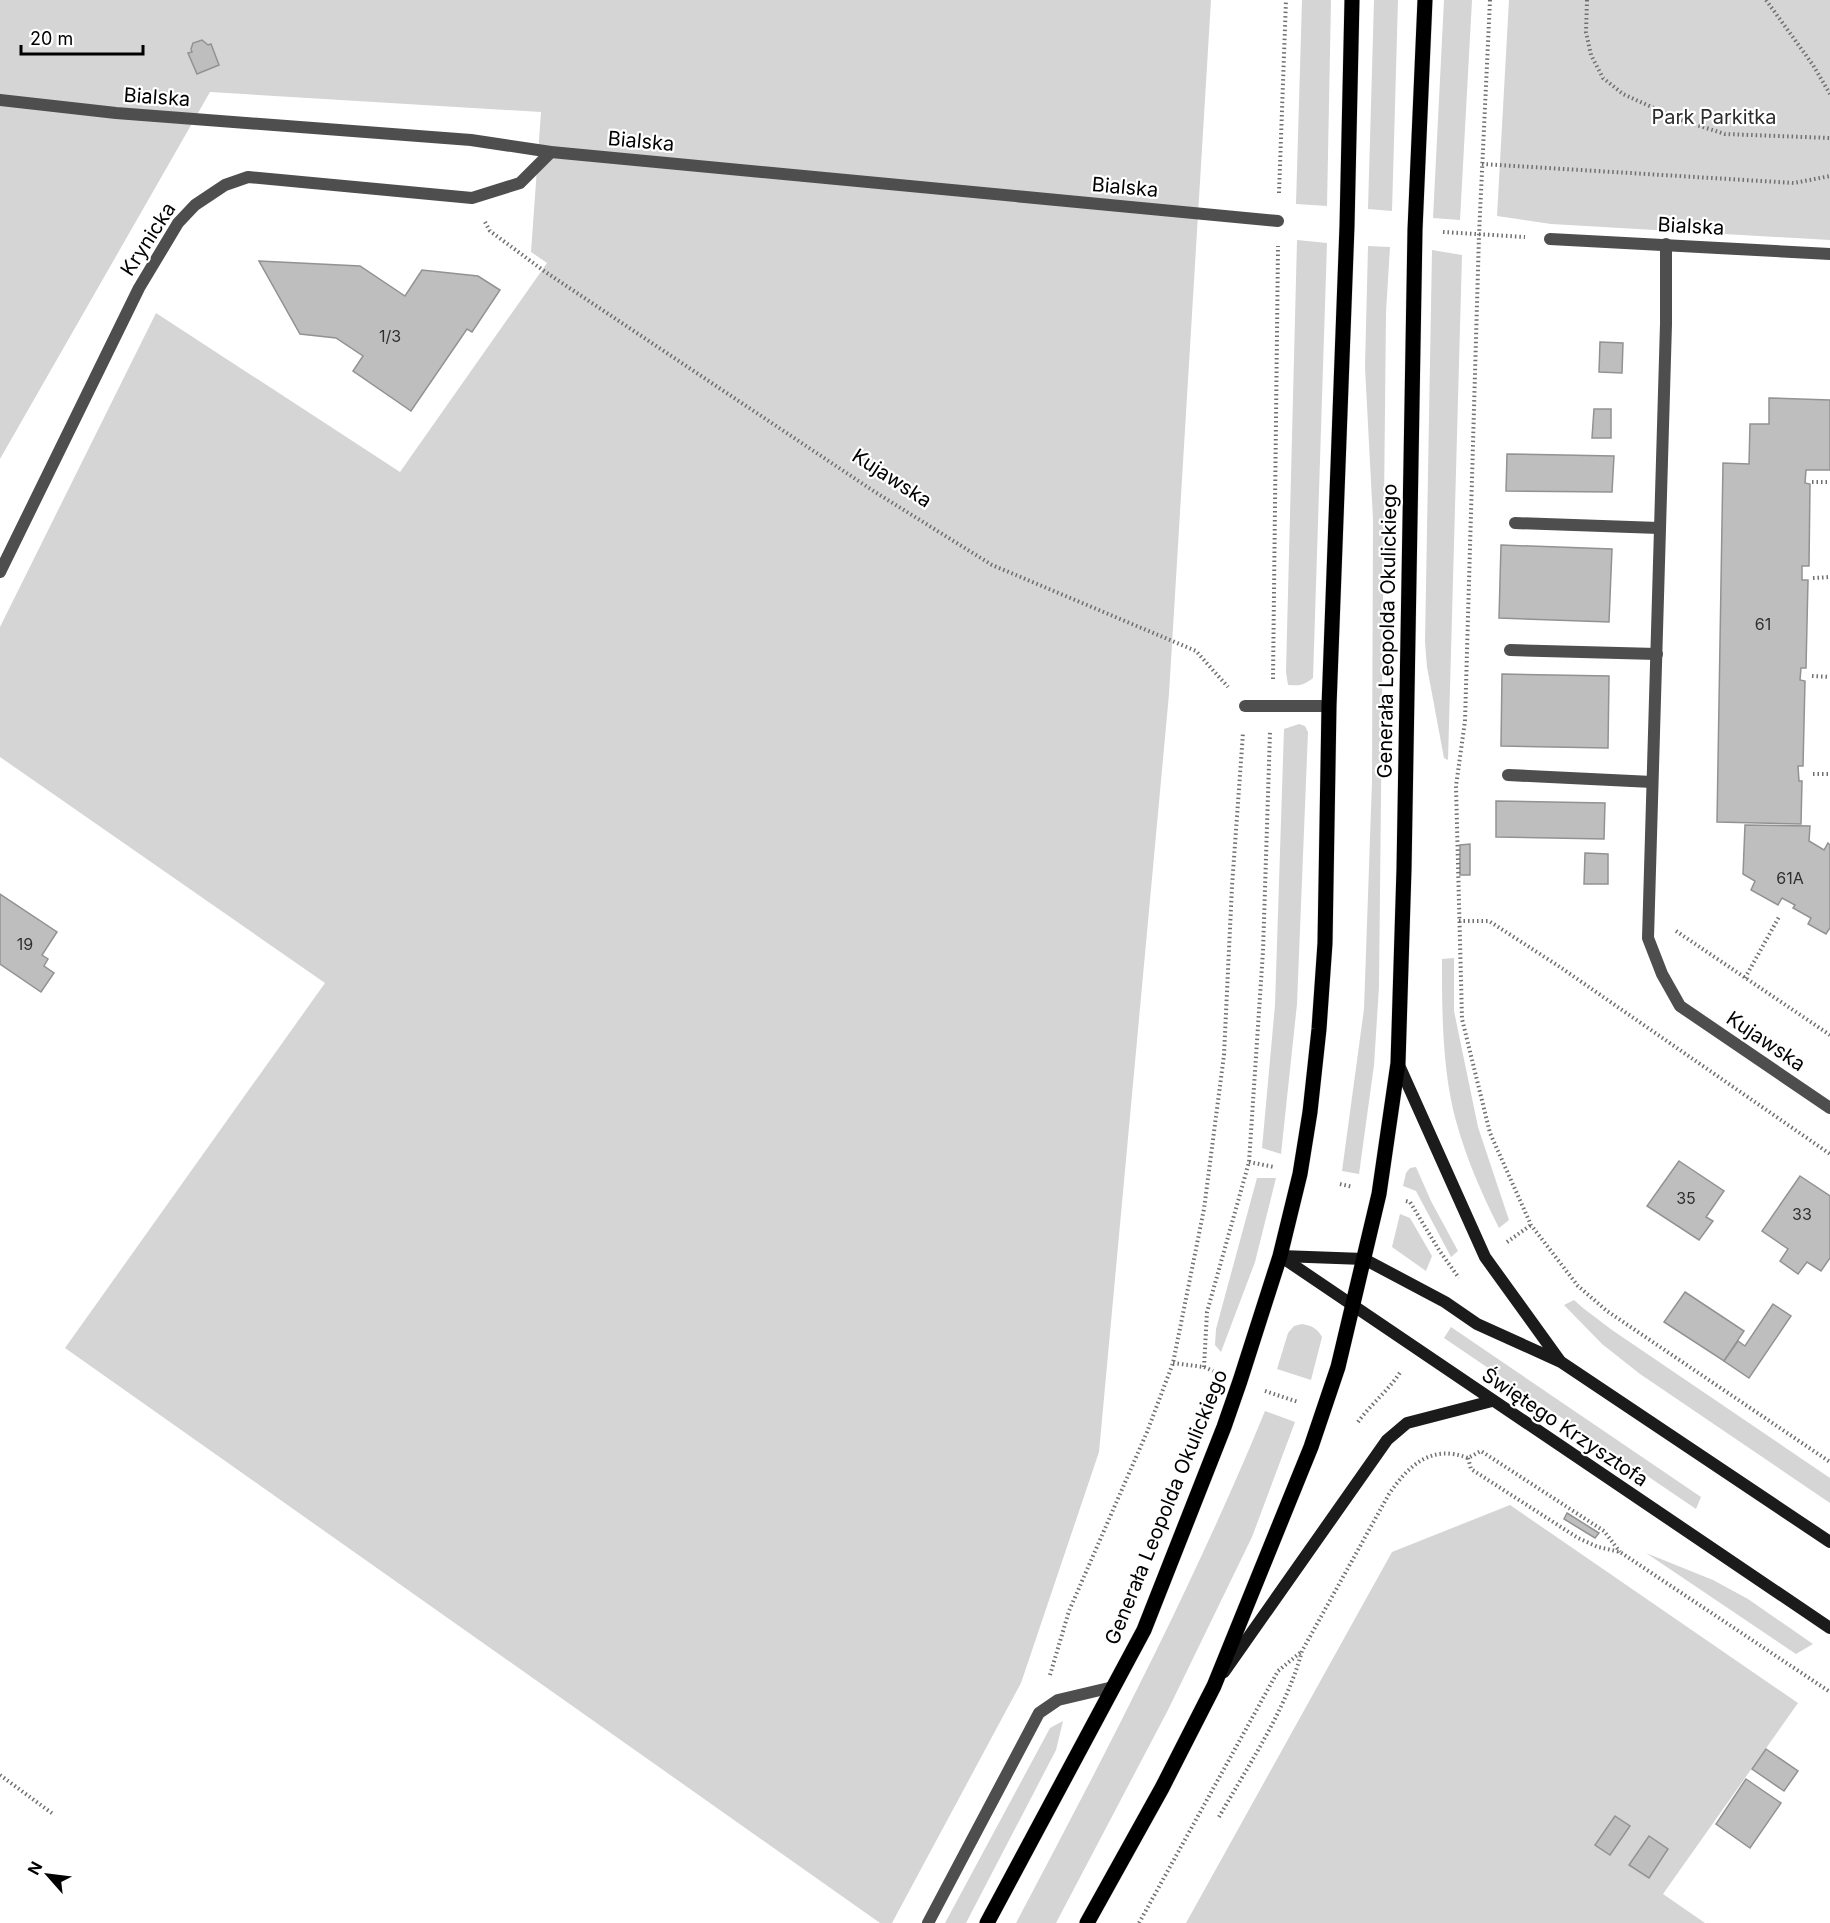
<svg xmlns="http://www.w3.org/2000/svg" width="1830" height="1923" viewBox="0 0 1830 1923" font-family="Inter,sans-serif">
<rect width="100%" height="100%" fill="#fff"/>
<!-- green -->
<g fill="#d5d5d5">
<polygon points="0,0 1211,0 1169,694 1099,1452 1021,1683 892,1923 880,1923 65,1348 325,983 0,757 0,627 156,313 400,472 547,263 531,252 541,112 210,92 0,459"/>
<polygon points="1302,0 1331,0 1327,206 1296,204"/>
<polygon points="1374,0 1398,0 1392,211 1368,209"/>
<polygon points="1444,0 1472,0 1460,220 1433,218"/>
<polygon points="1509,0 1830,0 1830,240 1551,224 1497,216"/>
<path d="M 1297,240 L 1327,243 L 1313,678 C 1304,685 1300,686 1288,685 L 1286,672 Z"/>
<polygon points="1368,246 1390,247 1386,312 1379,987 1374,1065 1359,1174 1342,1171 1364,1009 1372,781 1373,520 1365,367"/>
<polygon points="1432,250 1462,255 1448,760 1444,758 1427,667 1425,642"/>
<polygon points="1299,724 1305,726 1308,732 1297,1004 1281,1154 1262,1148 1275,1005 1284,729"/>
<path d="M 1454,958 L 1454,1011 L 1478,1127 L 1509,1220 L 1499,1228 C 1482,1194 1466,1158 1456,1121 C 1442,1070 1442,1011 1442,959 Z"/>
<polygon points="1416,1167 1431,1201 1458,1251 1451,1257 1416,1191 1403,1186 1406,1173 1410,1168"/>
<polygon points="1257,1178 1276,1178 1255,1262 1221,1352 1215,1345 1216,1329"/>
<polygon points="1400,1214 1410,1218 1432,1256 1426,1271 1392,1247"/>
<polygon points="1574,1300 1583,1308 1612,1330 1830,1478 1830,1503 1640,1374 1602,1344 1564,1305"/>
<path d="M 1302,1324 C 1312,1326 1317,1328 1322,1337 L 1311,1380 L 1277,1369 L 1288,1333 L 1294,1326 Z"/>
<polygon points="1451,1327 1701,1497 1696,1509 1444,1338"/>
<path d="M 1265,1411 L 1295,1422 L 1252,1537 L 1168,1710 L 1056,1923 L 1016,1923 C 1105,1755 1193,1586 1265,1411 Z"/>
<polygon points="1510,1505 1798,1703 1663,1894 1705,1923 1186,1923 1392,1552"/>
<polygon points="1646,1553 1713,1580 1748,1599 1813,1644 1796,1654"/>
<polygon points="1063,1721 1056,1750 966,1923 945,1923 1050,1728"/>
</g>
<!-- building -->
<g fill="#bebebe" stroke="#929292" stroke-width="1.5">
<polygon points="202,40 208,45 211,44 219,65 197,74 188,53 192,52 191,49 193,43"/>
<polygon points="259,261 360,266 405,296 422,270 478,276 500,290 472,332 467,329 411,411 353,371 363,356 336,338 300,334"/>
<polygon points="1600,342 1623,343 1622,373 1599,372"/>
<polygon points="1769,398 1830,400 1830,470 1806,470 1805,483 1810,484 1809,566 1802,566 1802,580 1808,580 1806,668 1801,668 1800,680 1805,681 1803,766 1798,766 1799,781 1802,781 1801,824 1717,822 1723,463 1749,464 1750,424 1769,424"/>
<polygon points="1594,409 1611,409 1611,438 1592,438"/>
<polygon points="1507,454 1614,456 1612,492 1506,491"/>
<polygon points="1501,545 1612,549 1609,622 1499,618"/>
<polygon points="1502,674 1609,676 1608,748 1501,746"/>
<polygon points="1496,801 1605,803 1604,839 1496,837"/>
<polygon points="1745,825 1810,826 1809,841 1824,850 1828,843 1830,845 1830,928 1826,934 1808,924 1811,918 1793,908 1795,905 1782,898 1778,905 1751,890 1755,881 1743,874"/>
<polygon points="1470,844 1470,875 1460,875 1460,845"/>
<polygon points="1585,853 1608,854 1608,884 1584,884"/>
<polygon points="0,894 57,932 42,955 48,959 44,966 54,973 41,992 0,964"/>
<polygon points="1679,1161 1724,1191 1706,1217 1713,1221 1699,1240 1647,1206"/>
<polygon points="1800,1176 1830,1196 1830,1258 1821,1271 1807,1262 1798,1274 1780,1261 1788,1249 1762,1231"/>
<polygon points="1685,1292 1744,1331 1724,1361 1664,1322"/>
<polygon points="1773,1304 1791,1316 1749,1378 1724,1361 1738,1341 1745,1346"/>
<polygon points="1567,1513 1599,1533 1595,1538 1564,1519"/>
<polygon points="1766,1749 1798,1771 1784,1791 1752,1769"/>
<polygon points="1746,1779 1781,1803 1750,1848 1716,1824"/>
<polygon points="1615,1816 1630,1826 1610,1855 1595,1845"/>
<polygon points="1649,1836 1668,1849 1649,1878 1629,1865"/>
</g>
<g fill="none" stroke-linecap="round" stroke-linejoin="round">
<!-- primary casing -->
<g stroke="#dbdbdb" stroke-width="16">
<g id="primary">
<polyline points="987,1923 1144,1630 1224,1427 1240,1381 1280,1256 1300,1174 1310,1112 1319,1029 1325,943 1329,706 1347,226 1352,0"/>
<polyline points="1087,1923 1162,1788 1214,1686 1311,1447 1338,1367 1379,1194 1398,1063 1404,869 1415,230 1425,0"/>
</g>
</g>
<!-- path -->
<g stroke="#707070" stroke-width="4" stroke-dasharray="1.5 3" stroke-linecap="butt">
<polyline points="1490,0 1479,235 1465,721 1456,786 1462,1019 1490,1133 1531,1225 1578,1286 1607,1311 1830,1462"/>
<polyline points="1587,0 1586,32 1591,55 1603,78 1623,94 1678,119 1725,134 1830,138"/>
<polyline points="1766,0 1813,65 1830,94"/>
<polyline points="1482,164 1794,183 1830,176"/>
<polyline points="1279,193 1286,0"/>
<polyline points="485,222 490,231 544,271 875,492 992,565 1196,651 1228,687"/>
<polyline points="1443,232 1525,237"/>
<polyline points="1812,482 1830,482"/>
<polyline points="1813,578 1830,577"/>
<polyline points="1812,676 1830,677"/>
<polyline points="1273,679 1278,246"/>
<polyline points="1813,774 1830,774"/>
<polyline points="1459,921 1489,921 1560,967 1830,1154"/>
<polyline points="1676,931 1830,1035"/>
<polyline points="1745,978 1779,917"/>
<polyline points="1249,1162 1274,1167"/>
<polyline points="1340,1184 1353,1187"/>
<polyline points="1406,1201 1410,1202 1439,1250 1459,1278"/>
<polyline points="1507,1242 1531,1225"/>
<polyline points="1173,1363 1204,1367 1213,1371"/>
<polyline points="1204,1367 1207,1312 1249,1162 1263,951 1270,732"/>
<polyline points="1265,1391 1298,1402"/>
<path d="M 1358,1422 C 1371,1404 1389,1390 1401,1371"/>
<polyline points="1468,1458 1471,1469 1578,1538 1598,1547 1620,1552 1830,1692"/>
<polyline points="1050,1675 1069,1611 1147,1432 1173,1363 1204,1209 1224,1055 1232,886 1243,733"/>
<polyline points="0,1775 53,1814"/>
<path d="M 1219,1817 C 1249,1764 1286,1710 1302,1651 L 1389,1494 C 1409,1465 1431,1444 1468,1458 L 1481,1451 L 1604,1531 L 1620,1552"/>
<polyline points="1139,1923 1278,1671 1301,1652"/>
</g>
<!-- service -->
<g stroke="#4e4e4e" stroke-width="12">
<polyline points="1515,523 1659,528"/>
<polyline points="1510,650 1657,654"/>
<polyline points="1508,775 1652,782"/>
<polyline points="928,1923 1039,1713 1058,1700 1113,1687"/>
</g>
<!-- pedestrian -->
<polyline stroke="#4e4e4e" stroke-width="12" points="0,100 116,113 471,140 551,152 1278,221"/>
<!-- minor -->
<g stroke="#4e4e4e" stroke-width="12">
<polyline points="1550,239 1830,254"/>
<polyline points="1666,244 1666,324 1648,938 1662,974 1680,1006 1830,1108"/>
<polyline points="0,572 139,288 178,223 195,205 225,185 248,177 472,198 520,183 551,152"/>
<polyline points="1245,706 1329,706"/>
</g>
<!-- secondary -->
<g stroke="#1b1b1b" stroke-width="12">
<polyline points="1398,1063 1485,1257 1560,1361"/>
<polyline points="1280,1256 1830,1628"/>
<polyline points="1281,1256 1364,1259 1445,1302 1477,1324 1561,1362 1830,1542"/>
<polyline points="1224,1672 1387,1440 1407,1423 1492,1401"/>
</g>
<!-- primary -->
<use href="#primary" stroke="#000" stroke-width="15"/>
</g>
<g text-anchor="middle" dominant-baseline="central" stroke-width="4.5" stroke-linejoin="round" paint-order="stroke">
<!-- number labels -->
<g font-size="16" fill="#303030">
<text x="390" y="336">1/3</text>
<text x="1763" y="624">61</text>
<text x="1790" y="878">61A</text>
<text x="25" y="944">19</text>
<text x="1686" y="1198">35</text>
<text x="1802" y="1214">33</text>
</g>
<!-- street labels -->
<g font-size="20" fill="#000" stroke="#fff">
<text transform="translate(157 97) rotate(4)">Bialska</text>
<text transform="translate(641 141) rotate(5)">Bialska</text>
<text transform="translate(1125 187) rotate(5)">Bialska</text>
<text transform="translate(1691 226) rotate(3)">Bialska</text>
<text transform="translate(148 239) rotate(-57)">Krynicka</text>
<text transform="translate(892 478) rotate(33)">Kujawska</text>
<text transform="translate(1387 631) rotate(-89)">Generała Leopolda Okulickiego</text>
<text transform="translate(1766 1041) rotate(34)">Kujawska</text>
<text transform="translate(1565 1427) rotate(34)">Świętego Krzysztofa</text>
<text transform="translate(1166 1507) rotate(-68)">Generała Leopolda Okulickiego</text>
</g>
<!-- park labels -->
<g font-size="20" fill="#2c2c2c" stroke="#fff">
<text x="1714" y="117">Park Parkitka</text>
</g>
</g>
<!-- north arrow -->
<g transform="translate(48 1875) rotate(298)" stroke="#ffffff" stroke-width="4.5" paint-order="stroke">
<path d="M0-4.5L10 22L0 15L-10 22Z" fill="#000000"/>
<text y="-9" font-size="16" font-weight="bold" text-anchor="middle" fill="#000000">N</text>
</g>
<!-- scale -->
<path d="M21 45v9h122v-9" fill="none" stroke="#000000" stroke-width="3"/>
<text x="30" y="45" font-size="18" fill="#000000" stroke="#ffffff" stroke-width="4.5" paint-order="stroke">20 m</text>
</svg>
